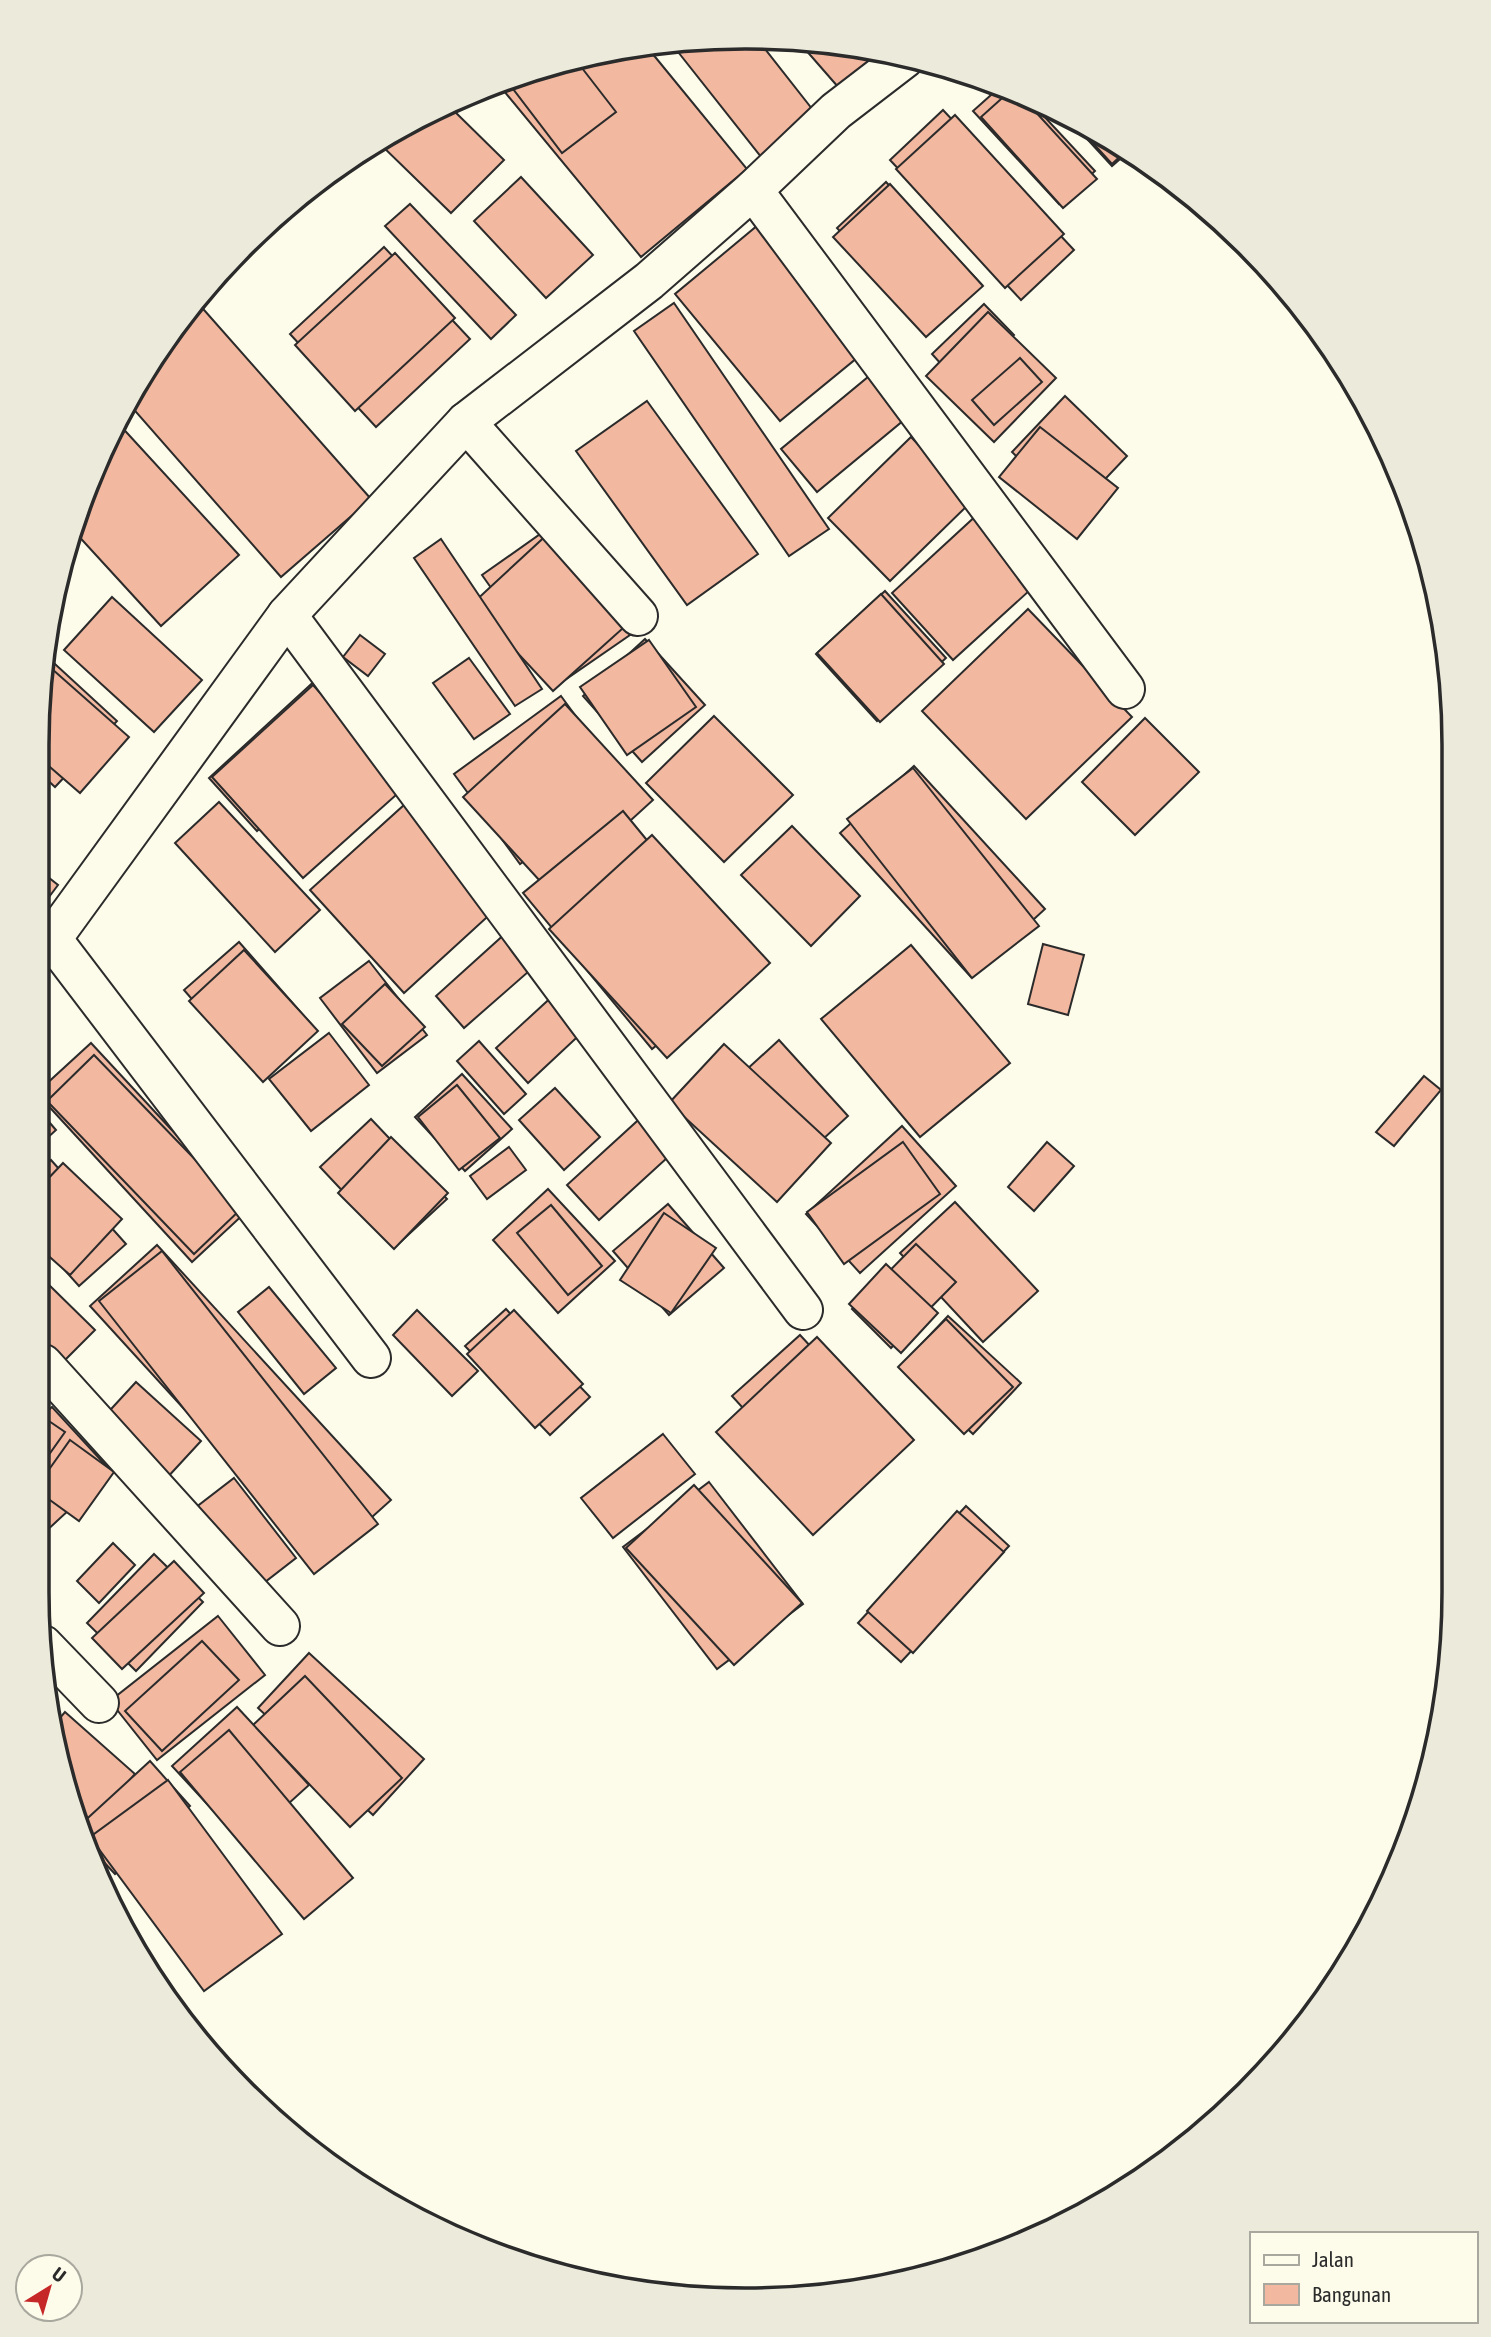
<svg xmlns="http://www.w3.org/2000/svg" width="1491" height="2337" viewBox="0 0 1491 2337" font-family="'Asap Condensed',sans-serif">
<rect width="100%" height="100%" fill="#fdfbea"/>
<!-- building -->
<g fill="#f2b8a0" stroke="#2b2b2b" stroke-width="2">
<polygon points="699,38 758,40 820,119 765,162 671,43"/>
<polygon points="798,41 838,43 878,52 839,88"/>
<polygon points="647,47 747,169 641,257 499,85 562,61"/>
<polygon points="575,59 616,112 562,153 507,81 562,61"/>
<polygon points="1000,87 1028,99 1095,171 1059,204 973,111"/>
<polygon points="1010,91 1022,97 1097,179 1063,208 981,117"/>
<polygon points="447,104 504,160 451,213 379,143 432,110"/>
<polygon points="943,110 1074,250 1021,300 890,160"/>
<polygon points="955,115 1064,234 1005,288 896,169"/>
<polygon points="1066,116 1100,132 1128,152 1112,166"/>
<polygon points="1071,119 1100,132 1126,151 1112,164"/>
<polygon points="521,177 593,255 546,298 474,221"/>
<polygon points="886,182 982,285 932,331 837,228"/>
<polygon points="890,184 983,286 926,337 833,237"/>
<polygon points="410,204 516,315 491,339 385,226"/>
<polygon points="758,225 863,353 780,421 675,294"/>
<polygon points="384,247 470,339 376,427 290,334"/>
<polygon points="395,253 455,318 355,411 295,345"/>
<polygon points="197,302 371,499 281,577 129,404"/>
<polygon points="674,303 829,529 789,556 634,331"/>
<polygon points="984,304 1014,335 961,386 932,354"/>
<polygon points="988,312 1056,378 994,442 926,376"/>
<polygon points="1020,358 1042,382 994,425 972,400"/>
<polygon points="874,372 910,415 817,492 781,449"/>
<polygon points="1065,396 1127,456 1074,512 1012,452"/>
<polygon points="647,401 758,554 687,605 576,451"/>
<polygon points="117,422 239,555 161,626 73,530 110,432"/>
<polygon points="1040,427 1118,488 1077,539 999,477"/>
<polygon points="911,437 972,501 890,581 828,518"/>
<polygon points="979,513 1041,580 953,660 892,593"/>
<polygon points="553,525 630,635 559,684 482,575"/>
<polygon points="551,531 632,620 553,691 472,604"/>
<polygon points="441,539 542,689 515,706 414,558"/>
<polygon points="885,591 946,658 877,721 816,654"/>
<polygon points="881,594 944,664 880,722 817,653"/>
<polygon points="112,597 202,680 154,732 64,650"/>
<polygon points="1028,609 1132,717 1026,819 922,711"/>
<polygon points="360,635 385,654 368,676 343,657"/>
<polygon points="645,639 705,705 642,762 583,696"/>
<polygon points="649,640 696,707 627,755 580,687"/>
<polygon points="43,653 117,721 55,787 43,776"/>
<polygon points="469,658 510,714 474,739 433,683"/>
<polygon points="43,661 129,737 80,793 43,761"/>
<polygon points="319,677 367,730 257,831 209,778"/>
<polygon points="313,685 405,787 303,878 212,777"/>
<polygon points="561,696 627,786 520,864 454,774"/>
<polygon points="565,704 653,800 551,893 463,797"/>
<polygon points="714,716 793,795 724,862 646,783"/>
<polygon points="1145,718 1199,772 1135,835 1082,782"/>
<polygon points="914,766 1045,909 971,977 840,833"/>
<polygon points="913,768 1039,926 972,978 847,819"/>
<polygon points="219,802 320,910 275,952 175,843"/>
<polygon points="404,805 497,908 404,993 310,890"/>
<polygon points="623,811 752,968 652,1049 523,893"/>
<polygon points="792,826 860,896 811,946 741,875"/>
<polygon points="652,835 770,963 667,1058 549,929"/>
<polygon points="43,873 58,885 43,905"/>
<polygon points="507,932 536,965 464,1028 436,996"/>
<polygon points="239,942 312,1025 256,1073 184,990"/>
<polygon points="1043,944 1084,955 1068,1015 1028,1004"/>
<polygon points="911,945 1010,1063 920,1137 821,1019"/>
<polygon points="244,950 318,1031 263,1082 189,1001"/>
<polygon points="369,961 427,1035 377,1073 320,998"/>
<polygon points="385,984 425,1027 382,1066 342,1024"/>
<polygon points="556,993 588,1027 528,1083 496,1048"/>
<polygon points="329,1033 369,1085 311,1131 269,1079"/>
<polygon points="779,1040 848,1116 768,1190 698,1114"/>
<polygon points="479,1041 526,1094 504,1114 457,1061"/>
<polygon points="91,1043 247,1211 192,1262 43,1100 43,1087"/>
<polygon points="724,1044 831,1143 777,1202 669,1103"/>
<polygon points="94,1055 242,1208 194,1254 47,1101"/>
<polygon points="462,1074 512,1129 465,1171 415,1117"/>
<polygon points="1424,1076 1441,1090 1394,1146 1376,1132"/>
<polygon points="457,1085 500,1138 459,1170 418,1117"/>
<polygon points="555,1088 600,1137 564,1170 519,1120"/>
<polygon points="646,1113 679,1147 599,1220 567,1185"/>
<polygon points="43,1115 56,1130 43,1142"/>
<polygon points="371,1119 447,1199 395,1247 320,1167"/>
<polygon points="902,1126 956,1186 860,1273 806,1214"/>
<polygon points="391,1137 448,1193 394,1249 338,1193"/>
<polygon points="903,1142 940,1194 844,1264 807,1212"/>
<polygon points="1047,1142 1074,1166 1034,1211 1008,1187"/>
<polygon points="509,1147 526,1170 487,1199 470,1176"/>
<polygon points="51,1160 126,1244 79,1286 43,1246 43,1167"/>
<polygon points="63,1163 122,1219 70,1275 43,1251 43,1184"/>
<polygon points="548,1189 615,1261 558,1313 493,1240"/>
<polygon points="955,1202 1038,1291 983,1342 900,1253"/>
<polygon points="668,1204 724,1268 669,1315 613,1251"/>
<polygon points="551,1205 602,1266 568,1295 517,1233"/>
<polygon points="664,1213 716,1248 671,1313 620,1280"/>
<polygon points="916,1244 956,1282 891,1348 852,1309"/>
<polygon points="157,1245 391,1500 323,1561 90,1306"/>
<polygon points="162,1251 378,1524 314,1574 99,1301"/>
<polygon points="886,1264 938,1313 901,1353 849,1304"/>
<polygon points="43,1279 95,1330 63,1362 43,1343"/>
<polygon points="269,1287 336,1368 304,1394 238,1312"/>
<polygon points="506,1309 590,1397 550,1435 465,1346"/>
<polygon points="417,1310 478,1371 452,1396 393,1335"/>
<polygon points="514,1310 583,1384 535,1428 467,1354"/>
<polygon points="948,1316 1021,1383 973,1434 900,1367"/>
<polygon points="946,1319 1013,1387 964,1434 898,1367"/>
<polygon points="800,1335 851,1390 783,1452 732,1396"/>
<polygon points="817,1337 914,1440 813,1535 716,1432"/>
<polygon points="136,1382 201,1441 165,1480 101,1420"/>
<polygon points="52,1407 111,1471 43,1534 43,1415"/>
<polygon points="43,1417 65,1432 43,1463"/>
<polygon points="663,1434 695,1474 613,1538 581,1498"/>
<polygon points="70,1440 114,1472 79,1521 43,1495 43,1478"/>
<polygon points="234,1478 296,1558 256,1589 195,1508"/>
<polygon points="709,1482 803,1604 717,1669 623,1547"/>
<polygon points="694,1485 802,1603 734,1665 626,1548"/>
<polygon points="966,1506 1009,1546 901,1662 858,1623"/>
<polygon points="957,1511 1004,1552 913,1653 867,1611"/>
<polygon points="113,1543 135,1565 99,1603 77,1581"/>
<polygon points="154,1554 203,1602 136,1671 87,1623"/>
<polygon points="174,1561 204,1593 122,1669 92,1638"/>
<polygon points="218,1616 265,1675 157,1760 110,1701"/>
<polygon points="202,1641 239,1680 162,1751 125,1711"/>
<polygon points="309,1653 424,1759 373,1815 258,1708"/>
<polygon points="305,1676 402,1778 350,1827 253,1725"/>
<polygon points="44,1689 58,1702 49,1712"/>
<polygon points="46,1698 55,1707 49,1713"/>
<polygon points="237,1707 309,1785 244,1844 172,1766"/>
<polygon points="65,1712 135,1774 93,1822 70,1803 53,1726"/>
<polygon points="229,1730 353,1878 304,1919 180,1772"/>
<polygon points="150,1761 190,1806 115,1874 86,1843 78,1827"/>
<polygon points="168,1780 282,1934 204,1991 90,1837"/>
</g>
<g fill="none" stroke-linecap="round" stroke-linejoin="round">
<!-- minor casing -->
<g stroke="#2b2b2b" stroke-width="42">
<g id="minor">
<polyline points="753,190 1125,689"/>
<polyline points="466,422 638,616"/>
<polyline points="287,615 803,1310"/>
<polyline points="52,939 371,1358"/>
<polyline points="43,951 287,615 466,422 649,281 753,190 836,111 905,58"/>
<polyline points="43,1364 280,1626"/>
<polyline points="43,1645 99,1703"/>
</g>
</g>
<!-- minor -->
<use href="#minor" stroke="#fdfbea" stroke-width="38"/>
</g>
<!-- crop -->
<path d="M0 0H1491V2337H0ZM745 49H746A696 696 0 0 1 1442 745V1592A696 696 0 0 1 746 2288H745A696 696 0 0 1 49 1592V745A696 696 0 0 1 745 49Z" fill="#eceadb" fill-rule="evenodd"/>
<path fill="none" stroke="#2b2b2b" stroke-width="3.5" d="M745 49H746A696 696 0 0 1 1442 745V1592A696 696 0 0 1 746 2288H745A696 696 0 0 1 49 1592V745A696 696 0 0 1 745 49Z"/>
<!-- legend -->
<rect x="1250" y="2232" width="228" height="91" fill="#fdfbea" stroke="#a9a89e" stroke-width="2"/>
<rect x="1264" y="2255" width="35" height="10" fill="#fdfbea" stroke="#a9a89e" stroke-width="2"/>
<text x="1312" y="2267" font-size="21" fill="#2b2b2b">Jalan</text>
<rect x="1264" y="2284" width="35" height="21" fill="#f2b8a0" stroke="#a9a89e" stroke-width="2"/>
<text x="1312" y="2302" font-size="21" fill="#2b2b2b">Bangunan</text>
<!-- north arrow -->
<g transform="translate(49 2288) rotate(37)"><circle r="33" fill="#fdfbea" stroke="#a9a89e" stroke-width="2"/>
<path d="M0-5L12 26L0 18L-12 26Z" fill="#c62828"/>
<text y="-10" font-size="19" font-weight="bold" text-anchor="middle" fill="#2b2b2b">U</text>
</g>
</svg>
